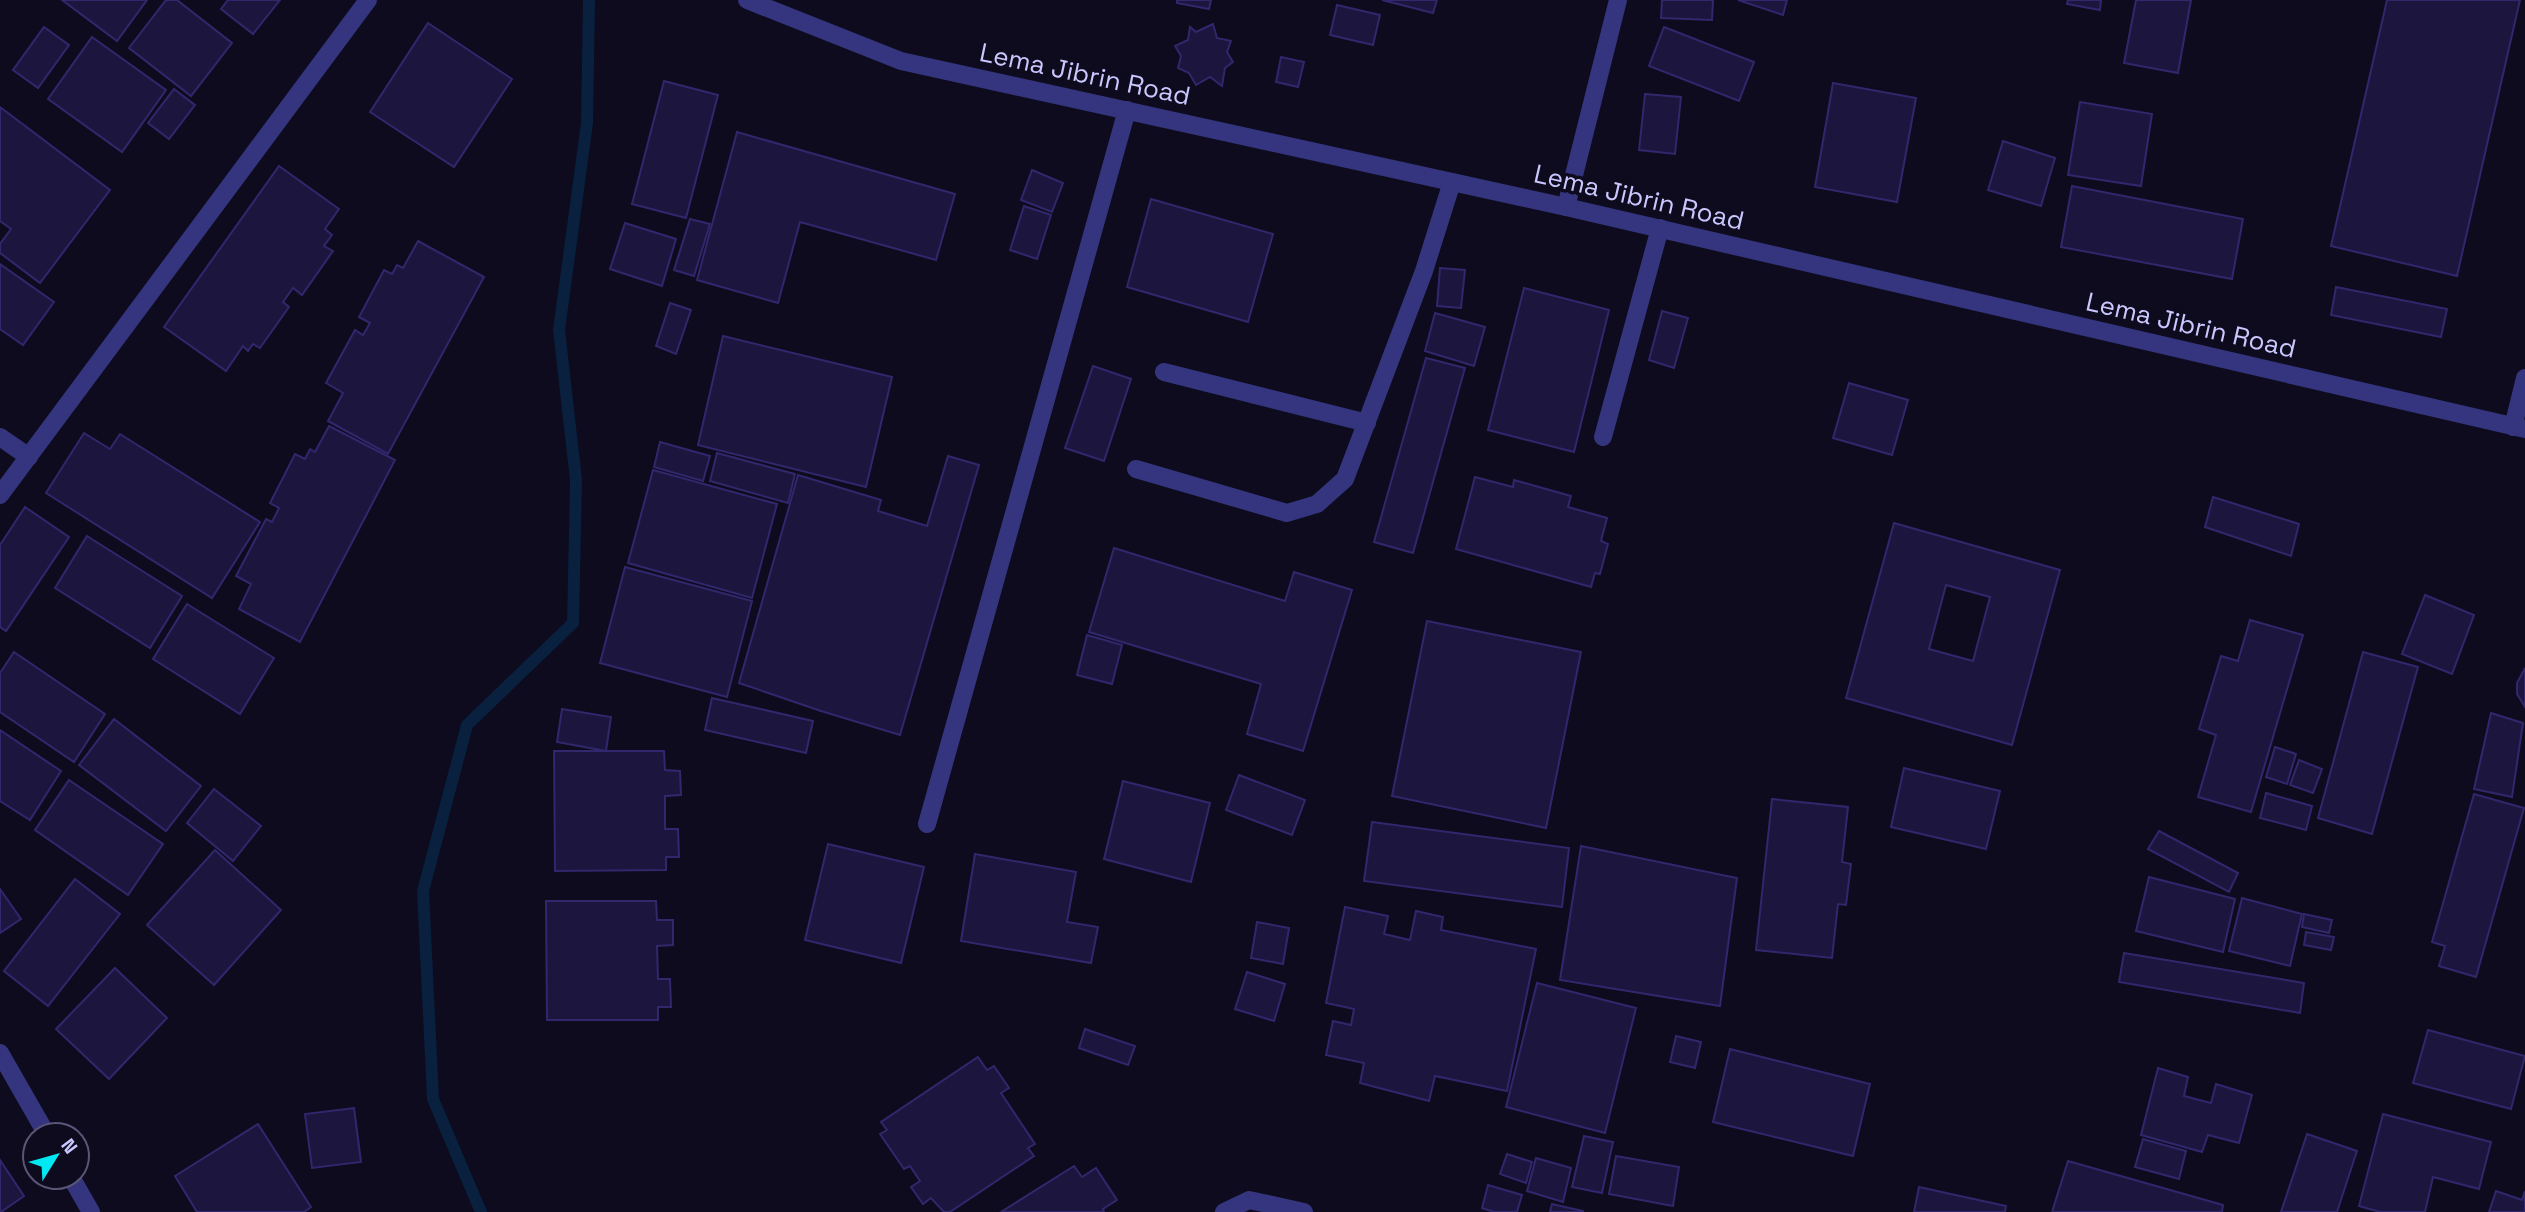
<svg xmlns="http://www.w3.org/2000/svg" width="2525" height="1212" viewBox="0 0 2525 1212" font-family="'Space Grotesk',sans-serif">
<rect width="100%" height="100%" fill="#0d0b1d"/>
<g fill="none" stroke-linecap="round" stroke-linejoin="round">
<!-- stream -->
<polyline stroke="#09203e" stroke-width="12" points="481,1212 433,1099 423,891 467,725 573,623 576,480 559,330 587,123 589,0"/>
</g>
<!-- building -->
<g fill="#1c163f" stroke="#31276c" stroke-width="2" fill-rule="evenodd">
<polygon points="62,0 147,0 117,41"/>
<polygon points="166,0 177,0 232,43 191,96 129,48"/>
<polygon points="228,0 280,0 253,34 221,9"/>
<polygon points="1177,0 1211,0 1209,9 1177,3"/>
<polygon points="1382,0 1437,0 1433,13"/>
<polygon points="1662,0 1713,0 1712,20 1661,18"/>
<polygon points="1738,0 1787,0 1783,15"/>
<polygon points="2068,0 2101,0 2100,10 2067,4"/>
<polygon points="2136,0 2191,0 2178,73 2124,63"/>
<polygon points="2387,0 2520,0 2457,276 2331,246"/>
<polygon points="1337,5 1380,15 1373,45 1330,35"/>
<polygon points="428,23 512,79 454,167 370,112"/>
<polygon points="1213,24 1217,38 1231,41 1227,52 1233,62 1225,68 1222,86 1210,77 1196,85 1189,73 1178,68 1181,56 1175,46 1188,40 1190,27 1196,32"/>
<polygon points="44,27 69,45 38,88 13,70"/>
<polygon points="1664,27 1754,62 1739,101 1649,66"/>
<polygon points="92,37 166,90 122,152 48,99"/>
<polygon points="1281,57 1304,62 1298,87 1276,82"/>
<polygon points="664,81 718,95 686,218 632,204"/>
<polygon points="1833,83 1916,98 1897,202 1815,187"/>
<polygon points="174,89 195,105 169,139 148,123"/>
<polygon points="1645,94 1681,97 1675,154 1639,150"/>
<polygon points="2080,102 2152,114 2141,186 2068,175"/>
<polygon points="0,107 110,190 40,283 0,253 0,244 11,229 0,221"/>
<polygon points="737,132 955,194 936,260 800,222 778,303 697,280"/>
<polygon points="2003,141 2055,158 2041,206 1988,190"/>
<polygon points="279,166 339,209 325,229 332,235 324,246 333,251 302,295 293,288 283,302 289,307 260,348 253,344 248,351 243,346 226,371 164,327"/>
<polygon points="1032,170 1063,183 1052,212 1021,200"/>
<polygon points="2072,186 2243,219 2232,279 2061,247"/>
<polygon points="1151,199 1273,234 1248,322 1127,287"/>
<polygon points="1024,206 1051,215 1037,259 1010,250"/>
<polygon points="690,219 710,224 694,276 674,270"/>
<polygon points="625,223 676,239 662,286 610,269"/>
<polygon points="418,241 484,277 388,454 328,421 343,393 326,383 355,330 363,335 370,323 359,317 384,270 392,274 397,265 403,268"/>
<polygon points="0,264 54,302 23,345 0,329"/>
<polygon points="1440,268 1465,270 1461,308 1437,306"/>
<polygon points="2336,287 2447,309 2441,337 2331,315"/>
<polygon points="1524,288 1609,310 1574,452 1488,430"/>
<polygon points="670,303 691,310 676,354 656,346"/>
<polygon points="1662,311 1688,318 1674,368 1649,360"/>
<polygon points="1435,313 1485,327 1474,366 1425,351"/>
<polygon points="723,336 892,377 866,487 698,445"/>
<polygon points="1426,358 1465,368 1413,553 1374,542"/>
<polygon points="1093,366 1131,379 1104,461 1065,448"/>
<polygon points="1849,383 1908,400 1892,455 1833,438"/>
<polygon points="329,426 395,460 300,642 239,609 251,584 236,576 266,519 272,522 279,508 270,503 295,454 305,459 310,449 315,452"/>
<polygon points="84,433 110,449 120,434 260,522 212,598 46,493"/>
<polygon points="660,442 710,456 703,481 654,467"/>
<polygon points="717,453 795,474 788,503 710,481"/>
<polygon points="948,456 979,465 900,735 821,711 739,683 798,475 881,500 878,511 927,526"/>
<polygon points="653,470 777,504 752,598 628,563"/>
<polygon points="1475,477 1513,487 1514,480 1571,496 1568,507 1607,518 1601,541 1608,544 1600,574 1595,573 1591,587 1456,549"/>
<polygon points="2213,497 2299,524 2291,556 2205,527"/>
<polygon points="25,507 69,537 6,631 0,627 0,545"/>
<path d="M 1894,523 L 2060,570 L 2012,745 L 1846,698 ZM 1946,585 L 1990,597 L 1973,661 L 1929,649 Z"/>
<polygon points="87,536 182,596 150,648 55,588"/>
<polygon points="1114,548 1285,601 1294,572 1352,590 1303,751 1247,734 1261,684 1089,632"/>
<polygon points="625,567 752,601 727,697 600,663"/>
<polygon points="2425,595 2474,615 2452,674 2402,654"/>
<polygon points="187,604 274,658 240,714 153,659"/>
<polygon points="2250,620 2303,635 2251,812 2198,797 2216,735 2199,729 2221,656 2238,661"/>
<polygon points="1427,621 1581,652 1546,828 1392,796"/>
<polygon points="1087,635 1122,645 1112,684 1077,675"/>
<polygon points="14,652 105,714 74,762 0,712 0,673"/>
<polygon points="2363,652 2418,667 2372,834 2318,818"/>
<polygon points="2525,668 2525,707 2517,694 2517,683"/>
<polygon points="712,698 813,721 806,753 705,730"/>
<polygon points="562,709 611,717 606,751 557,742"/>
<polygon points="2491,713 2523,723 2512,797 2474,789"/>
<polygon points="114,719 201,786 166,831 79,765"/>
<polygon points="0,730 61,771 30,820 0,801"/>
<polygon points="2275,747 2296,754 2287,784 2266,777"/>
<polygon points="554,751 664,751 665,770 680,771 681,795 665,796 665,829 678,829 679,857 666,857 666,870 555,871"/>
<polygon points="2299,760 2322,769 2313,793 2290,785"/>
<polygon points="1904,768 2000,791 1986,849 1891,827"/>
<polygon points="1239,775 1305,800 1292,835 1226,810"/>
<polygon points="69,780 163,844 128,895 35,830"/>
<polygon points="1123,781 1210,803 1191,882 1104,859"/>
<polygon points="214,789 261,826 233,861 187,823"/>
<polygon points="2266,793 2312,806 2306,830 2260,818"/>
<polygon points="2474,794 2524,808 2476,977 2439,966 2445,946 2432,942"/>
<polygon points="1772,799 1848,807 1842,862 1851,864 1846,905 1838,904 1832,958 1756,950"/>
<polygon points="1372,822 1569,848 1562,907 1364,881"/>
<polygon points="2159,831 2238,873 2229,892 2148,849"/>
<polygon points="828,844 924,867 901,963 805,940"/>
<polygon points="1581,846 1737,878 1720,1006 1560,980"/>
<polygon points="215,850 281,910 214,985 147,925"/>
<polygon points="975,854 1076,872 1067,922 1098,927 1091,963 961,941"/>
<polygon points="2149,877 2235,899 2223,952 2136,931"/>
<polygon points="75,879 120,914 48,1006 4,971"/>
<polygon points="0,889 21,919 0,933"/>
<polygon points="2242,898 2302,914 2290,966 2229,951"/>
<polygon points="546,901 656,901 657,920 673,920 673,945 657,946 658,979 670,979 671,1007 658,1007 658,1020 547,1020"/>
<polygon points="1345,907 1388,916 1384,934 1410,940 1416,911 1443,917 1441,930 1536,949 1507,1091 1435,1076 1429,1101 1360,1083 1364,1063 1326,1055 1333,1021 1351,1025 1354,1009 1326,1003"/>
<polygon points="2304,914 2332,920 2329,933 2302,927"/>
<polygon points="1257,922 1289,928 1283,964 1251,958"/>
<polygon points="2306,932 2334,937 2331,950 2304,945"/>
<polygon points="2124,953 2304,983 2300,1013 2119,982"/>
<polygon points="115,968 167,1018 109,1079 56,1029"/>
<polygon points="1247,972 1285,984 1274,1021 1235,1009"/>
<polygon points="1537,983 1636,1008 1605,1133 1506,1107"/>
<polygon points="1085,1029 1135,1046 1128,1065 1079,1048"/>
<polygon points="2428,1030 2525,1056 2511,1109 2413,1083"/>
<polygon points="1676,1036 1701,1042 1695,1068 1670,1062"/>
<polygon points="1730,1049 1870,1084 1853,1156 1713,1122"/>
<polygon points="978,1057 987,1070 994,1066 1009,1088 1001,1093 1035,1144 1028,1148 1034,1156 950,1212 944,1212 931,1198 923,1204 911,1187 920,1181 910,1166 904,1169 880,1134 887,1130 881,1122"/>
<polygon points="2158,1068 2188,1077 2184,1096 2211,1103 2216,1084 2252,1095 2239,1143 2208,1135 2202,1152 2141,1135"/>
<polygon points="354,1108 361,1162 312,1168 305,1114"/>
<polygon points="2383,1114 2491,1142 2479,1189 2433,1177 2425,1212 2380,1212 2359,1206"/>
<polygon points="258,1124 311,1207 304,1212 197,1212 175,1176"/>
<polygon points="2307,1134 2357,1151 2337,1212 2281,1212"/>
<polygon points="1584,1136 1613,1142 1602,1193 1572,1187"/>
<polygon points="2143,1139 2186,1151 2179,1179 2135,1167"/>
<polygon points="1507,1154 1532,1162 1526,1183 1500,1174"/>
<polygon points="1616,1156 1679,1167 1673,1206 1609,1194"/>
<polygon points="1536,1158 1571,1168 1563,1202 1527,1191"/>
<polygon points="0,1160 24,1196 1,1212 0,1212"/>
<polygon points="2068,1161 2223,1205 2222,1212 2052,1212"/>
<polygon points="1074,1166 1082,1177 1096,1168 1117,1200 1103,1209 1104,1212 1001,1212"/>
<polygon points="1488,1185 1522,1195 1517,1212 1494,1212 1482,1208"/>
<polygon points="1919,1187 2006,1206 2005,1212 1914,1212"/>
<polygon points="2496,1191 2522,1200 2525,1191 2525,1212 2489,1212"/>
<polygon points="1552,1204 1583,1211 1583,1212 1550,1212"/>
</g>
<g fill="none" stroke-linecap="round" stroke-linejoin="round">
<!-- minor -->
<g stroke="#34357e" stroke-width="18">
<polyline points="747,0 901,61 1566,207 2525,429"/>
<polyline points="1566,207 1618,0"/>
<polyline points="1164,372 1367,423"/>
<polyline points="2513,427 2525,378"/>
<polyline points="0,437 29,457"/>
<polyline points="1603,437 1660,228"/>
<polyline points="1136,469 1287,513 1317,504 1345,479 1424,271 1452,182"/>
<polyline points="0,495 368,0"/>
<polyline points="927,824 1127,110"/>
<polyline points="0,1053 47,1135"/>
<polyline points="71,1177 91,1212"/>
<polyline points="1224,1212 1249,1200 1304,1212"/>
</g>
</g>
<g text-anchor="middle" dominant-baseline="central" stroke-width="7" stroke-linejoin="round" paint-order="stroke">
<!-- street labels -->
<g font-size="26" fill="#cac7ff" stroke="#0d0b1d">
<text transform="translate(1085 74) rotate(12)">Lema Jibrin Road</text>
<text transform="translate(1639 197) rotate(13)">Lema Jibrin Road</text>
<text transform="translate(2191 325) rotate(13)">Lema Jibrin Road</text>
</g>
</g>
<!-- north arrow -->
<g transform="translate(56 1156) rotate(53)"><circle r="33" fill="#0d0b1d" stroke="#595677" stroke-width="2"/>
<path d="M0-5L12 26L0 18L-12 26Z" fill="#00e8f2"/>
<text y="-10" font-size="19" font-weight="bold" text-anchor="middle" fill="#cac7ff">N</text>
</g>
</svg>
